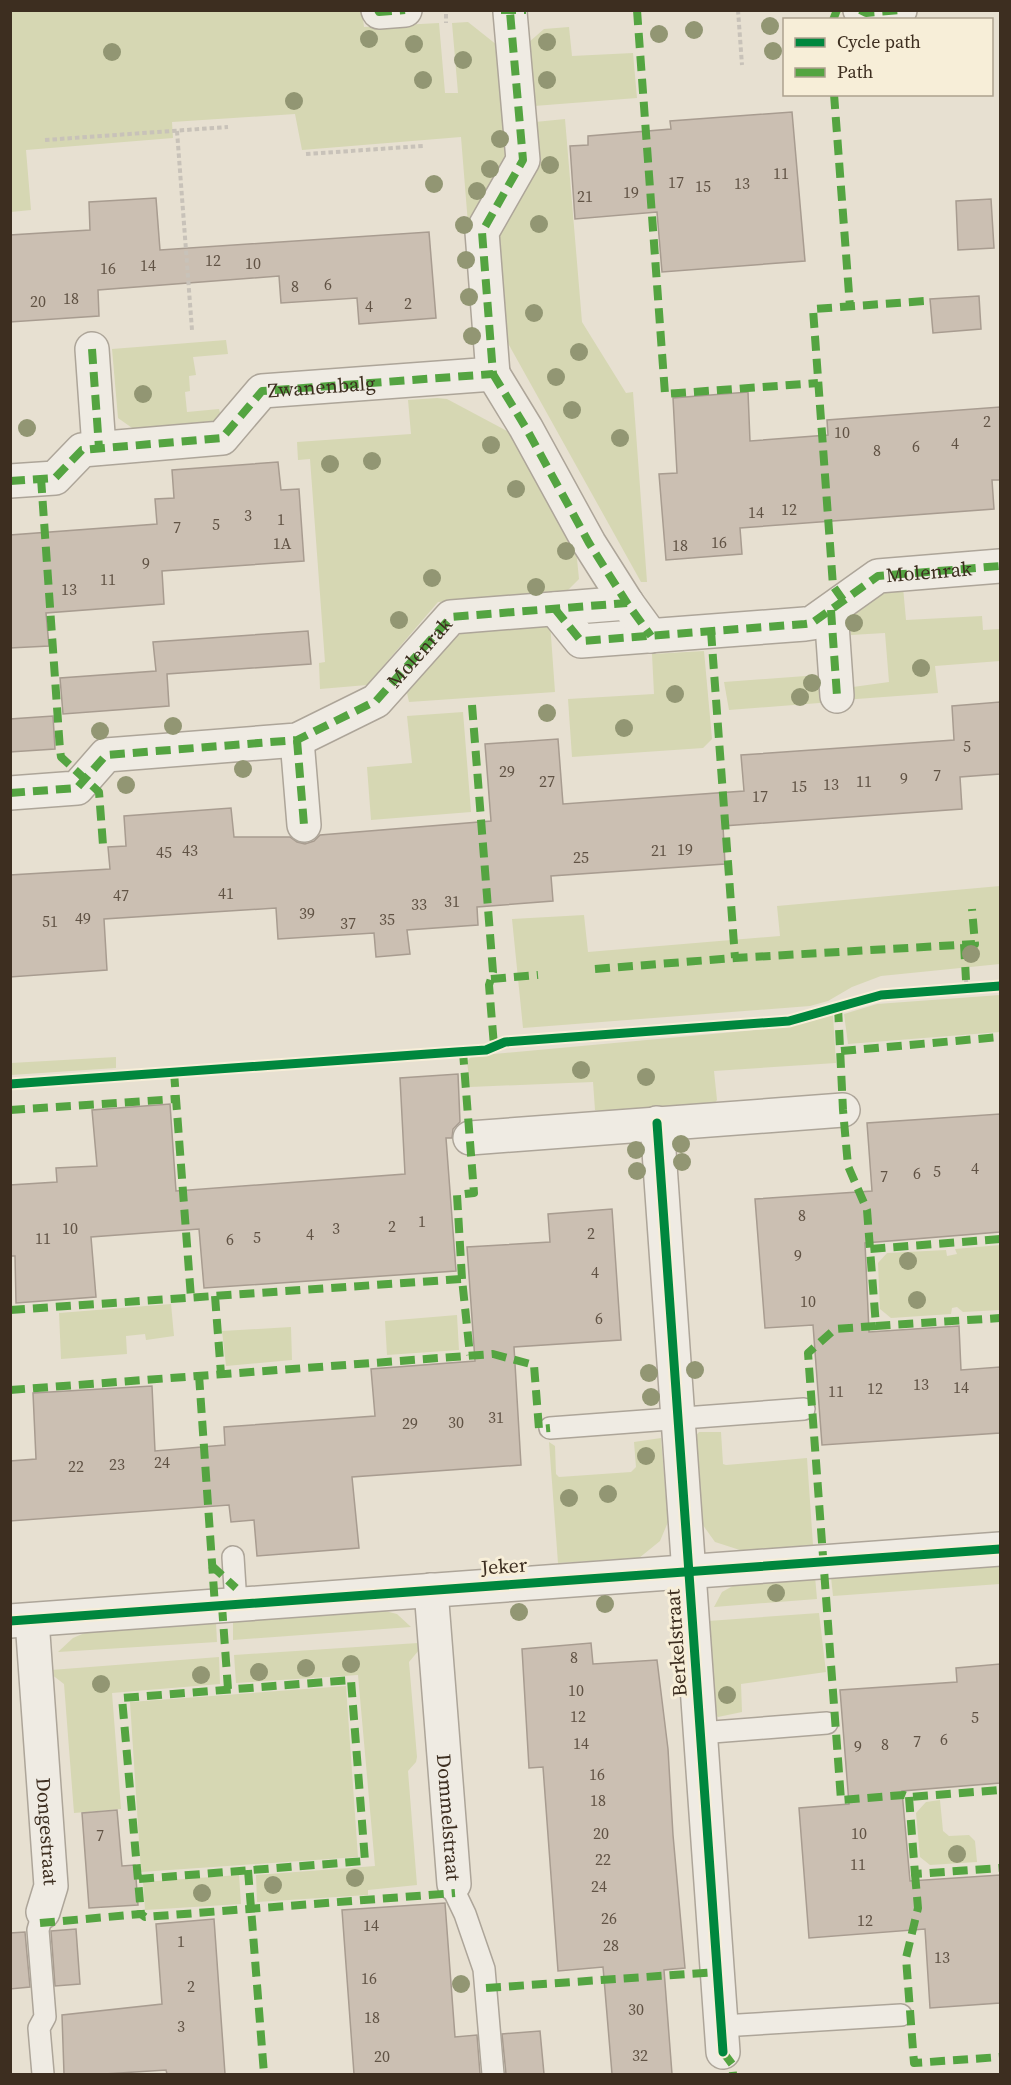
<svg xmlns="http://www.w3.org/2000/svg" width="1011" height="2085" viewBox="0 0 1011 2085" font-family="'Source Serif 4',serif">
<rect width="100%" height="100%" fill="#e7e0d1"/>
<!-- green -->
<g fill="#d6d7b3">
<polygon points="362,10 364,27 439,23 445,93 458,93 452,23 468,22 497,45 507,161 468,224 461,137 302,150 295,114 172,122 173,138 26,150 31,210 11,212 10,11"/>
<polygon points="569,27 572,56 633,53 637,98 534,106 528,43 544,29"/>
<polygon points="565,119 582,322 626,393 633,392 647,582 641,582 504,336 496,239 535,122"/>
<polygon points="226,340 228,354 193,357 196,375 189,376 190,391 185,392 187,412 219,409 220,413 211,424 135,430 118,418 112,349"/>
<polygon points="437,398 447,399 507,431 514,437 576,549 579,579 565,593 438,602 367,685 320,689 319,663 325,662 310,459 298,460 297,442 411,434 408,400"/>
<polygon points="903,587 906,620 982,616 983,630 1000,629 1000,661 935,666 938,693 843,700 843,698 853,687 889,682 885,633 851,635 850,616 889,588"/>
<polygon points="550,622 555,692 409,702 407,693 448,644 468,628"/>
<polygon points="704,651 712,739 703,748 572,757 568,699 654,694 652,654"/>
<polygon points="819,675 832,702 729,710 724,682"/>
<polygon points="463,712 471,812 371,820 367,767 412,763 407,716"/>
<polygon points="1000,886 1000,964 881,976 852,987 828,1001 810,1006 523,1028 512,919 584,915 588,952 780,936 777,906"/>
<polygon points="1000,995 1000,1032 848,1044 844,1014 877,1004"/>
<polygon points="833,1015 836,1063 714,1071 717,1100 713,1105 605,1112 595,1110 593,1082 470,1087 467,1061 472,1056 789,1027"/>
<polygon points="116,1057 116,1068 11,1075 11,1063"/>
<polygon points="1000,1245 1000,1310 963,1312 957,1307 952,1308 951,1314 891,1318 880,1309 878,1263 887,1253 946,1250 947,1256 957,1254 955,1249"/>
<polygon points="171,1304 174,1336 146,1340 145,1334 126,1336 127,1354 61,1359 59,1313"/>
<polygon points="457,1315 459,1350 387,1355 385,1321"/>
<polygon points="291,1327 292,1360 226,1366 222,1331"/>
<polygon points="699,1432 721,1432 723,1464 726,1465 807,1458 813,1545 743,1551 715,1542 700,1521 695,1437"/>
<polygon points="661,1438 668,1522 660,1541 639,1558 558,1563 549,1442 555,1446 556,1474 559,1477 631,1472 636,1467 634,1442"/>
<polygon points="1000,1564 1000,1584 833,1596 831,1577"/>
<polygon points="815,1576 817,1599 714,1607 722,1592 740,1582"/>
<polygon points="377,1609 397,1614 411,1627 233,1640 233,1621"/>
<polygon points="819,1613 826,1672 741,1684 742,1712 718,1717 714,1714 708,1621"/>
<polygon points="216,1622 217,1642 58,1652 73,1638 89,1631"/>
<polygon points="418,1643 419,1650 409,1662 417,1757 416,1762 408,1771 417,1885 368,1890 368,1895 257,1902 256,1875 375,1866 358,1675 236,1683 234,1655"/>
<polygon points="219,1657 220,1684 112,1693 121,1809 74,1813 64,1684 51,1674 51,1670"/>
<polygon points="346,1686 358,1857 141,1872 130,1702"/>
<polygon points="940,1800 943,1831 949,1836 969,1835 975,1841 977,1862 930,1865 920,1857 916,1813 926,1802"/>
<polygon points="239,1875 241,1904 145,1910 143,1882"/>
</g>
<!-- building -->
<g fill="#cbbfb2" stroke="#a89c90" stroke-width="1.5">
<polygon points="792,112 805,261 662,272 657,212 575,219 570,146 588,145 588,136 671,129 670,121"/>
<polygon points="156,198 160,250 429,232 436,318 359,324 357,298 281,303 279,276 98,290 99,316 10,322 10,235 90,230 89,202"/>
<polygon points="991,199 994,248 958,250 956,201"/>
<polygon points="979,296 981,329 933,333 930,299"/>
<polygon points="748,392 750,441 828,435 827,420 1000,407 1000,480 992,480 994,509 740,528 742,554 666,560 659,474 677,473 673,398"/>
<polygon points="278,462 281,490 299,489 304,561 162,571 164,604 46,613 49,646 10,648 10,535 157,524 155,499 174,498 172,470"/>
<polygon points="308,631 311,664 167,674 169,706 63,714 60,678 156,671 153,642"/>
<polygon points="1000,702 1000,774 960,777 962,809 723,826 725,864 551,876 553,901 477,907 478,925 407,930 410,954 376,957 374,933 278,939 276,908 104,919 107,970 10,977 10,875 110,869 108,847 126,846 124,816 231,808 234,837 290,837 297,842 305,844 314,841 320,835 491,821 485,744 558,739 563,804 744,791 741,755 954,740 952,706"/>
<polygon points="53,716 55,749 10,752 10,719"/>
<polygon points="458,1074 460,1122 453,1129 452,1138 446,1138 456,1271 204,1288 199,1229 91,1237 96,1297 16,1303 15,1256 10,1256 10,1185 57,1182 56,1168 97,1166 92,1110 170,1104 176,1191 405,1174 400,1078"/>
<polygon points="1000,1114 1000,1232 865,1243 869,1332 959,1326 961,1370 1000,1367 1000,1433 822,1445 813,1325 765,1328 755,1199 872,1191 867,1123"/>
<polygon points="612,1209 621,1340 514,1347 521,1465 352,1477 359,1548 257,1556 254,1520 231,1522 229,1505 10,1521 10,1461 36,1459 33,1393 152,1386 155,1451 225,1445 224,1427 375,1416 371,1369 475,1361 467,1247 550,1242 548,1214"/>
<polygon points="591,1643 593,1664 657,1660 668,1749 673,1835 685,1968 664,1970 672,2074 612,2074 603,1967 558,1971 543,1767 529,1768 522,1649"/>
<polygon points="1000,1664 1000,1783 902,1791 910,1881 1000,1875 1000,2003 930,2008 925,1929 809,1938 799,1808 849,1804 840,1690 957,1682 956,1668"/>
<polygon points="117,1810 122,1866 135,1865 138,1905 89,1908 82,1813"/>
<polygon points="445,1903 455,2037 477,2035 480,2074 354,2074 342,1910"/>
<polygon points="214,1919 225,2074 167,2074 166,2070 104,2074 64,2074 62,2015 162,2004 156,1924"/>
<polygon points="76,1929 80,1984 55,1986 51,1931"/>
<polygon points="25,1932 30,1987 10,1989 10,1933"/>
<polygon points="540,2031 544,2074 506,2074 502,2034"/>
</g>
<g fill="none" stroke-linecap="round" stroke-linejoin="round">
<!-- service casing -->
<g stroke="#ada599" stroke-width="24">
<g id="service">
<polyline points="550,1428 804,1409"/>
<polyline points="233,1557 236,1604"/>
<polyline points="700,1733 827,1723"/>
<polyline points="454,1884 455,1893 465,1914 484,1969 493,2074"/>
<polyline points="722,2026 901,2015"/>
<polyline points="43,2074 39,2028 45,2017 38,1930 43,1912"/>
</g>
</g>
<!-- minor casing -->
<g stroke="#ada599" stroke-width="36">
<g id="minor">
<polyline points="378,10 379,12 405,10"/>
<polyline points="860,10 866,13 900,10"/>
<polyline points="92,349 99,448"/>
<polyline points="493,374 526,428 589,543 627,603"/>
<polyline points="10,481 55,478 82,450 222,438 262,391 493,374 482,232 523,160 510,12"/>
<polyline points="555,609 581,641 805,624 812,623 878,576 1000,566"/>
<polyline points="831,610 837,696"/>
<polyline points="297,740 304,825"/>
<polyline points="10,793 77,788 106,755 297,740 376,701 451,617 627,603 651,636"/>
<polyline points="657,1123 723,2052"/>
<polyline points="470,1138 843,1110"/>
<path id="s1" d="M 431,1590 L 454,1884"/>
<path id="s2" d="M 32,1620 L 51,1886 L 43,1912"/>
<polyline points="10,1621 1000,1549"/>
</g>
</g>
<!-- path -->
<g stroke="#c8c2b9" stroke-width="4" stroke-dasharray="4.5 3" stroke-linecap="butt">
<polyline points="738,10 742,65"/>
<polyline points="446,14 446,23"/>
<polyline points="177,131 192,330"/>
<polyline points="45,140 228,127"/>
<polyline points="306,154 423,146"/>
<polyline points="966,980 967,988"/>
</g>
<!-- service -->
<use href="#service" stroke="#efebe3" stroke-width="21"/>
<!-- minor -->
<use href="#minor" stroke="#efebe3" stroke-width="33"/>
<!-- quiet -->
<g stroke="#54a441" stroke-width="8" stroke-dasharray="15 8" stroke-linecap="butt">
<polyline points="378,10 379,12 405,10"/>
<polyline points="501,10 526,10"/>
<polyline points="637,10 665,394 818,383"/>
<polyline points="860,10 866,13 900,10"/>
<polyline points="833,20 837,10"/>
<polyline points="834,94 850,307"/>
<polyline points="92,349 99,448"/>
<polyline points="493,374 526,428 589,543 627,603"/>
<polyline points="41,478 60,750 61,757 99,792 103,845"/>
<path id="s3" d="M 10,481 L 55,478 L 82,450 L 222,438 L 262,391 L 493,374 L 482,232 L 523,160 L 510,12"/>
<polyline points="843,600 833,586 813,309 925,301"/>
<path id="s4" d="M 555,609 L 581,641 L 805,624 L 812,623 L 878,576 L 1000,566"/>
<polyline points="831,610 837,696"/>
<polyline points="711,631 735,958"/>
<polyline points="472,705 493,972 489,985 494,1046"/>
<polyline points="297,740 304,825"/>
<path id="s5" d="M 10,793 L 77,788 L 106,755 L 297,740 L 376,701 L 451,617 L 627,603 L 651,636"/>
<polyline points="964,944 966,980"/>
<polyline points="595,969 735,958 975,944 972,909"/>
<polyline points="491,979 538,975"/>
<polyline points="838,1007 843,1110 848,1166 867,1210 870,1249"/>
<polyline points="841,1051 1000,1037"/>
<polyline points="174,1072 191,1298"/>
<polyline points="10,1110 176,1099"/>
<polyline points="1000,1239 870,1249 876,1326 1000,1318"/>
<polyline points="462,1279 457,1195 474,1193 463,1052"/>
<polyline points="215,1296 221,1374"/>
<polyline points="10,1310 462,1279 470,1355"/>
<polyline points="876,1326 835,1329 808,1353 841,1800 904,1795 909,1797 1000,1790"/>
<polyline points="199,1375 215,1606"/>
<polyline points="10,1390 493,1354 534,1365 539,1429 550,1428"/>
<polyline points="211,1565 236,1588"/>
<polyline points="222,1606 228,1689"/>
<polyline points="909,1797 915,1874 1000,1868"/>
<polyline points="248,1870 264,2074"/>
<polyline points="915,1874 918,1908 906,1958 914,2063 1000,2057"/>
<polyline points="139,1879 365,1861 351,1680 122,1698 141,1914"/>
<polyline points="40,1923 141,1914 145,1917 455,1893"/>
<polyline points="486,1988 717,1972"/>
<polyline points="723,2052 732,2064 733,2074"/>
</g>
<!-- cycleway casing -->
<g stroke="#f7eed8" stroke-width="13">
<g id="cycleway">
<polyline points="10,1084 456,1052 486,1050 505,1042 789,1021 881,995 1000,986"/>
<polyline points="657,1123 723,2052"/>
<polyline points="10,1621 1000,1549"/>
</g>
</g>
<!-- cycleway -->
<use href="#cycleway" stroke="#00873e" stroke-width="9"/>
</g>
<!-- trees -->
<g fill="#929673">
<circle cx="770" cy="26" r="9"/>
<circle cx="694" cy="30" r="9"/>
<circle cx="659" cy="34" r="9"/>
<circle cx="369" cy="39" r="9"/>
<circle cx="547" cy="42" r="9"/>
<circle cx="414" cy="44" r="9"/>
<circle cx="773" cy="51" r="9"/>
<circle cx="112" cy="52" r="9"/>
<circle cx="463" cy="60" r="9"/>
<circle cx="423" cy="80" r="9"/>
<circle cx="547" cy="80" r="9"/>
<circle cx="294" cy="101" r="9"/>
<circle cx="500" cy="139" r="9"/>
<circle cx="550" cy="165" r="9"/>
<circle cx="490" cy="169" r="9"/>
<circle cx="434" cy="184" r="9"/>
<circle cx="477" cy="191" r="9"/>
<circle cx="539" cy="224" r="9"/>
<circle cx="464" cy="225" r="9"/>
<circle cx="466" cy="260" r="9"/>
<circle cx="469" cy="297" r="9"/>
<circle cx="534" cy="313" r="9"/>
<circle cx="472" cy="336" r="9"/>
<circle cx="579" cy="352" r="9"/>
<circle cx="556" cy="377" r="9"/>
<circle cx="143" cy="394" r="9"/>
<circle cx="572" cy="410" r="9"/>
<circle cx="27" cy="428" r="9"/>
<circle cx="620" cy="438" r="9"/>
<circle cx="491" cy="445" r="9"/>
<circle cx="372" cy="461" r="9"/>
<circle cx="330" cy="464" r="9"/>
<circle cx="516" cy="489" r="9"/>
<circle cx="566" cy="551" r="9"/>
<circle cx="432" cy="578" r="9"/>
<circle cx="536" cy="587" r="9"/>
<circle cx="399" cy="620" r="9"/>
<circle cx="854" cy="623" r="9"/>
<circle cx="921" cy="668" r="9"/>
<circle cx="812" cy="683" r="9"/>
<circle cx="675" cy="694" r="9"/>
<circle cx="800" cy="697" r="9"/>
<circle cx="547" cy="713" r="9"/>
<circle cx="173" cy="726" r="9"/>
<circle cx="624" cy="728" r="9"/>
<circle cx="100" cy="731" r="9"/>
<circle cx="243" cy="769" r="9"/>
<circle cx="126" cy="785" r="9"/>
<circle cx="971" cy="954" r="9"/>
<circle cx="581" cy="1070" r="9"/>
<circle cx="646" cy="1077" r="9"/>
<circle cx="681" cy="1144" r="9"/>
<circle cx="636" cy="1150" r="9"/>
<circle cx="682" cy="1162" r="9"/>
<circle cx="637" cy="1171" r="9"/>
<circle cx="908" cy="1261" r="9"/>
<circle cx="917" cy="1300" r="9"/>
<circle cx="695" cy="1370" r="9"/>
<circle cx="649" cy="1373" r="9"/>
<circle cx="651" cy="1397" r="9"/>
<circle cx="646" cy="1456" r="9"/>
<circle cx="608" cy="1494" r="9"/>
<circle cx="569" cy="1498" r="9"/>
<circle cx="776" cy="1593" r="9"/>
<circle cx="605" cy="1604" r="9"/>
<circle cx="519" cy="1612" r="9"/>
<circle cx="351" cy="1664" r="9"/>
<circle cx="306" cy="1668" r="9"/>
<circle cx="259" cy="1672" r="9"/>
<circle cx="201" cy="1675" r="9"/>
<circle cx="101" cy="1684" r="9"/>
<circle cx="727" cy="1695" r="9"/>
<circle cx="957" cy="1854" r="9"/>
<circle cx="355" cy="1878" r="9"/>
<circle cx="273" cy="1885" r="9"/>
<circle cx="202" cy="1893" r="9"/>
<circle cx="461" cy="1984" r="9"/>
</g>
<g text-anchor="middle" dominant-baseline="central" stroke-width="6" stroke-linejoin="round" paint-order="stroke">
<!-- number labels -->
<g font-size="16" fill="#605244">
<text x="781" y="173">11</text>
<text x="676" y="182">17</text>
<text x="742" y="183">13</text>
<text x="703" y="186">15</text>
<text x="631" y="192">19</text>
<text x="585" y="196">21</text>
<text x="213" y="260">12</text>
<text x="253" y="263">10</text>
<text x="148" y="265">14</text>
<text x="108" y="268">16</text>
<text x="328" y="284">6</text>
<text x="295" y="286">8</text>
<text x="71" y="298">18</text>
<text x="38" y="301">20</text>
<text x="408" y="303">2</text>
<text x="369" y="306">4</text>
<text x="987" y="421">2</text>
<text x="842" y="432">10</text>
<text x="955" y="443">4</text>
<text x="916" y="446">6</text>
<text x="877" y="450">8</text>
<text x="789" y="509">12</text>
<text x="756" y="512">14</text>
<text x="248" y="515">3</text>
<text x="281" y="519">1</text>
<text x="216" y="524">5</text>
<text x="177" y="527">7</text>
<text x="719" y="542">16</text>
<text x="282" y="543">1A</text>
<text x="680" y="545">18</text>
<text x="146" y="563">9</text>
<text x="108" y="579">11</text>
<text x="69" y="589">13</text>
<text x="967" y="746">5</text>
<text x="507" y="771">29</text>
<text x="937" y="775">7</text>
<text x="904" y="778">9</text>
<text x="547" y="781">27</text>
<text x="864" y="781">11</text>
<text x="831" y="784">13</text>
<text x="799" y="786">15</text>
<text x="760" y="796">17</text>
<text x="685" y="849">19</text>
<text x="190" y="850">43</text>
<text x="659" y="850">21</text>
<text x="164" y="852">45</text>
<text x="581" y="857">25</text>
<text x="226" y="893">41</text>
<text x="121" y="895">47</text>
<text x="452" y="901">31</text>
<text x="419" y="904">33</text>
<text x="307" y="913">39</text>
<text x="83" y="918">49</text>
<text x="387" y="919">35</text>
<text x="50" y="921">51</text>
<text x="348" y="923">37</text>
<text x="975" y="1168">4</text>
<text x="937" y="1171">5</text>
<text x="917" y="1173">6</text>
<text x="884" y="1176">7</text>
<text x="802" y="1215">8</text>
<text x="422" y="1221">1</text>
<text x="392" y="1226">2</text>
<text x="70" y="1228">10</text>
<text x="336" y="1228">3</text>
<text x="591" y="1233">2</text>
<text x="310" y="1234">4</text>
<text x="257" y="1237">5</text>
<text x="43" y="1238">11</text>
<text x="230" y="1239">6</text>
<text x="798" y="1255">9</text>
<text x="595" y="1272">4</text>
<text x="808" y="1301">10</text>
<text x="599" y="1318">6</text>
<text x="921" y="1384">13</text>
<text x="961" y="1387">14</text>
<text x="875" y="1388">12</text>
<text x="836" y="1391">11</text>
<text x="496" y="1417">31</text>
<text x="456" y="1422">30</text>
<text x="410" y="1423">29</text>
<text x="162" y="1462">24</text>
<text x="117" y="1464">23</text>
<text x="76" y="1466">22</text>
<text x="574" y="1657">8</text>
<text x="576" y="1690">10</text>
<text x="578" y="1716">12</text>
<text x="975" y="1717">5</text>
<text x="944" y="1739">6</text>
<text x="917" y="1741">7</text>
<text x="581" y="1743">14</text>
<text x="885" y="1744">8</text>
<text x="858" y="1746">9</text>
<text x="597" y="1774">16</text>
<text x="598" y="1800">18</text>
<text x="601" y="1833">20</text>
<text x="859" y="1833">10</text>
<text x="100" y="1835">7</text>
<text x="603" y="1859">22</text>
<text x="858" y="1864">11</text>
<text x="599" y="1886">24</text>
<text x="609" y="1918">26</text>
<text x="865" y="1920">12</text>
<text x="371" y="1925">14</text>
<text x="181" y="1941">1</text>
<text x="611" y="1945">28</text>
<text x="942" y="1957">13</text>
<text x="369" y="1978">16</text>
<text x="191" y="1986">2</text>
<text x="636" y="2009">30</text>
<text x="372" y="2017">18</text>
<text x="181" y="2026">3</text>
<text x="640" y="2055">32</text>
<text x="382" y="2056">20</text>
</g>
<!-- street labels -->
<g font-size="20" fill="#3d2e20" stroke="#f7eed8">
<text stroke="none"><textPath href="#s3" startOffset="346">Zwanenbalg</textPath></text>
<text stroke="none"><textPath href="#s4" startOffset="405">Molenrak</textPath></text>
<text stroke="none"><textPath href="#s5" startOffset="456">Molenrak</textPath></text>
<text transform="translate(504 1566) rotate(-4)">Jeker</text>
<text transform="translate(676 1643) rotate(-94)">Berkelstraat</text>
<text stroke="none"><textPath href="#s1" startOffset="228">Dommelstraat</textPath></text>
<text stroke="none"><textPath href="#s2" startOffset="212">Dongestraat</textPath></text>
</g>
</g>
<!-- border -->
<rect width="1011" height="2085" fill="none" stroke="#3d2e20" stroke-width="24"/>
<!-- legend -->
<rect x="783" y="18" width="210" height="78" fill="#f7eed8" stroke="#ada18e" stroke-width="1.5"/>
<rect x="795" y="38" width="30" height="9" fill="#00873e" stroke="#ada18e" stroke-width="1.5"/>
<text x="837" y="48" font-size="18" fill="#3d2e20">Cycle path</text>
<rect x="795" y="68" width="30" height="9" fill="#54a441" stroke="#ada18e" stroke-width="1.5"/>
<text x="837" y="78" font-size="18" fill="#3d2e20">Path</text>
</svg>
